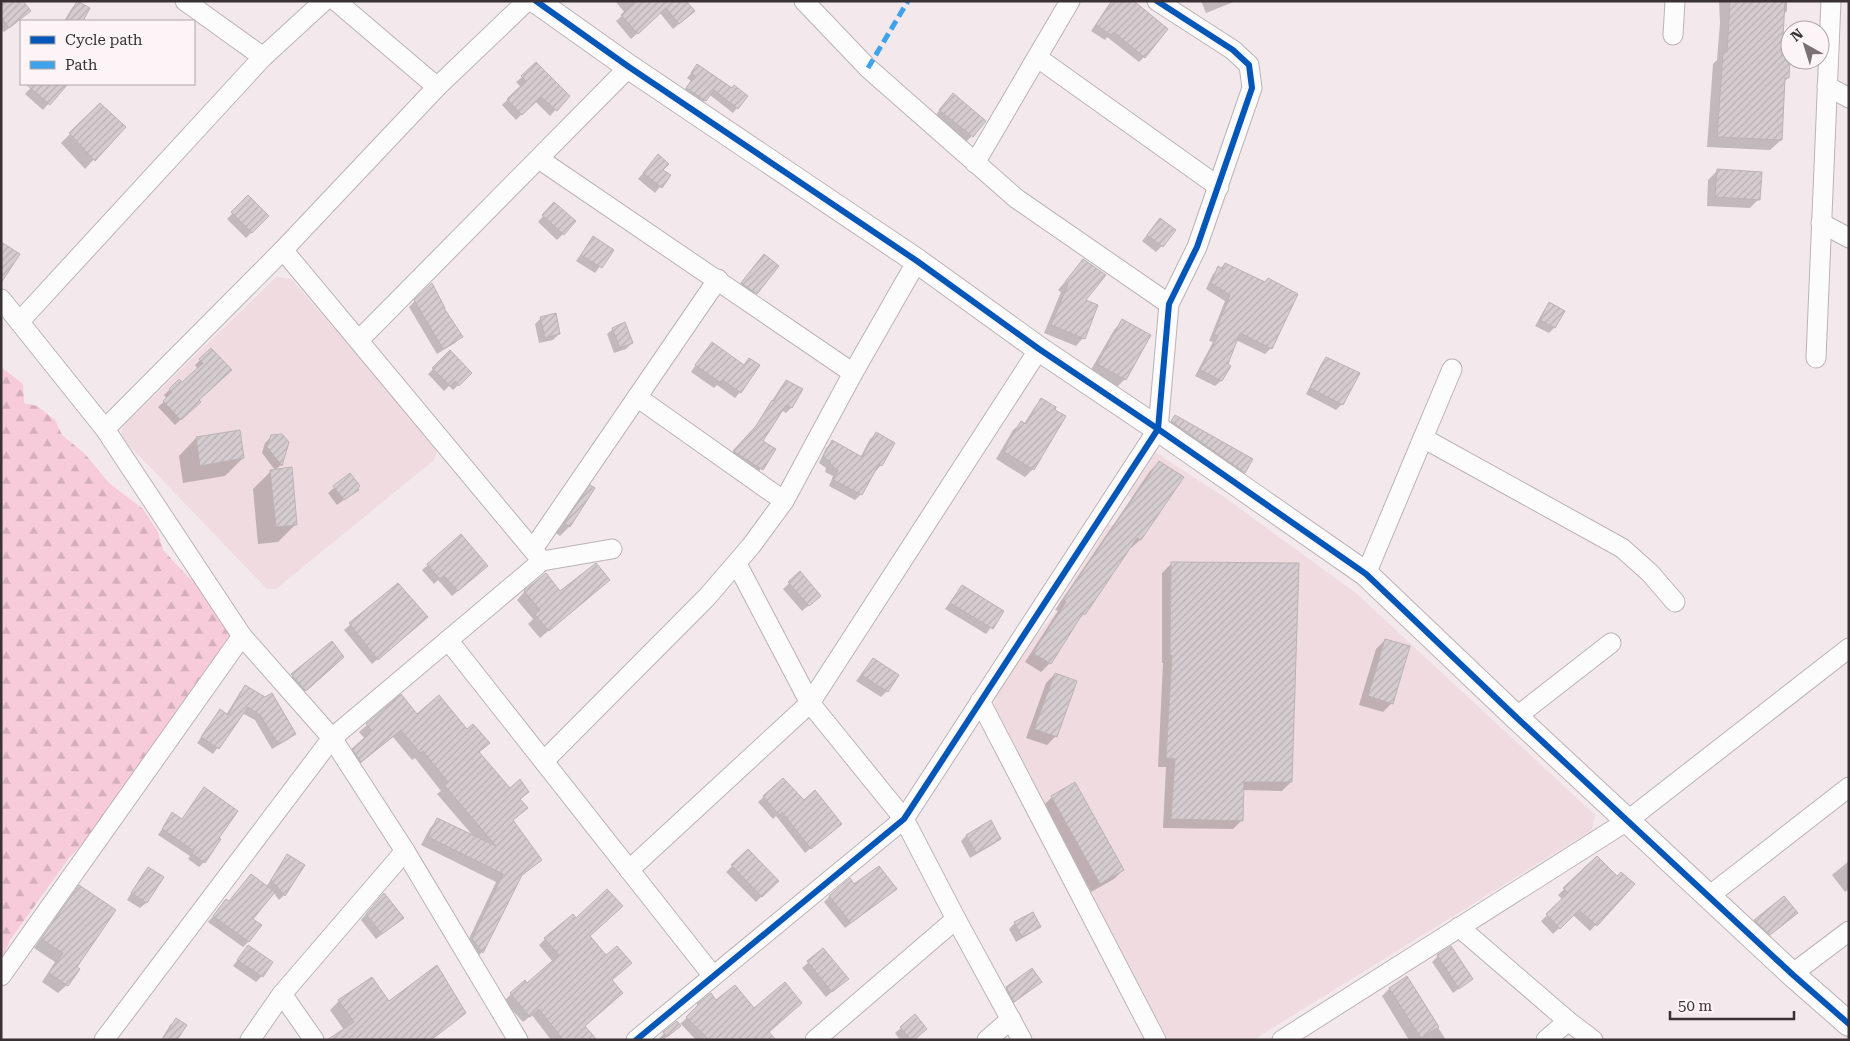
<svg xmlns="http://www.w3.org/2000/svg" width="1850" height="1041" viewBox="0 0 1850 1041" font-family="'Roboto Serif',serif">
<defs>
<pattern id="forest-firs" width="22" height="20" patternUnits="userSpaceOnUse" patternTransform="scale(1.25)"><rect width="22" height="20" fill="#f7cbd9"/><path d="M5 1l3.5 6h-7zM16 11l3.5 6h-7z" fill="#d4afbb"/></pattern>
<pattern id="building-hatch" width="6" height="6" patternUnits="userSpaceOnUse" patternTransform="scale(1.25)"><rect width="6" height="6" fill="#d5cccf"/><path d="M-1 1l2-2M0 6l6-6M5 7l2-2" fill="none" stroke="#b8b0b2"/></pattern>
</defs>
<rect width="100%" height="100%" fill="#f3e8eb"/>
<!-- built -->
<g fill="#efdbe0">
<polygon points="276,277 291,279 438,447 434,460 276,589 267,589 121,437 123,426"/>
<polygon points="1152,450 1224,497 1357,594 1595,815 1592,830 1253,1040 1168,1040 994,705 1006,663 1019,657 1061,606 1059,603 1109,525 1116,525 1133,499 1124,493"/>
</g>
<!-- forest -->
<polygon fill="url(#forest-firs)" points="1,367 23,384 24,403 37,406 55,420 62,435 84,453 109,483 143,509 158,532 163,550 189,578 207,587 230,635 225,652 200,678 157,751 138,766 95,830 69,858 10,940 1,962"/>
<!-- shadow -->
<g fill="#0003">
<polygon points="1,1 24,16 4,32 1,29"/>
<polygon points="615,1 685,1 687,17 673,29 660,13 631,39 616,21 625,13"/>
<polygon points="1111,1 1133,1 1144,57 1139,62 1107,37 1105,40 1091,31"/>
<polygon points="1201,1 1236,1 1206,13"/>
<polygon points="1719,1 1787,1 1787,11 1783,15 1780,56 1788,78 1784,82 1781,140 1770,150 1707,147 1713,64 1717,60 1720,23"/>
<polygon points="78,2 88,9 81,21 64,21 72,8"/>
<polygon points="693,71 737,108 733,113 710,95 701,105 682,93 691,81 687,78"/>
<polygon points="522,77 569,96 550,116 535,101 516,120 502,105 521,87 516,82"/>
<polygon points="34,84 64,84 65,85 43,110 25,94"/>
<polygon points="947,101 972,136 966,142 935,116"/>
<polygon points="100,104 124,127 85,169 61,143"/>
<polygon points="653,162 669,176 655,193 638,179"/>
<polygon points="1717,171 1759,199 1750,208 1707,206 1708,180"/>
<polygon points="248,197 268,216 246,238 227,219"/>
<polygon points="549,209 563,234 557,240 538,222"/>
<polygon points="1160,219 1162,246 1156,252 1142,241"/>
<polygon points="593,237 612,250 595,273 576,261"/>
<polygon points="1084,260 1083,338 1076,346 1044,333 1061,292 1058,290"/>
<polygon points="758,261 756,293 750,299 736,289"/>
<polygon points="1225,264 1271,348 1265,354 1236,340 1226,365 1229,366 1221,381 1215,386 1195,376 1213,342 1209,341 1225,301 1206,289 1213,274"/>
<polygon points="431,285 443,309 461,337 455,343 437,354 409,307"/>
<polygon points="1549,304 1554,328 1549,333 1535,326 1544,310"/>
<polygon points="541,318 559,334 553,340 539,343 535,324"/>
<polygon points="1123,321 1125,379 1116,388 1089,373 1114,330"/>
<polygon points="613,329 632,343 626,349 614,353 607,334"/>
<polygon points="211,350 198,400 199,402 175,425 158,407 167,399 164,395 179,381 182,384 198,369 195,365"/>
<polygon points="706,350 743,366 749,359 740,392 735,398 717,385 714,388 691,372"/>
<polygon points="450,352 471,373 453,390 449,386 444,391 428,374"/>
<polygon points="1326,358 1342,404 1336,410 1306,394 1321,364"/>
<polygon points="786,381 801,390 791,408 786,413 781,410 761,442 775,450 756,475 728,457 751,433 781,387"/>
<polygon points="1041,400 1033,469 1025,477 996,459 1013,430 1021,423 1024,424 1034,408"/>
<polygon points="1175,417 1244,472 1235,481 1166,426"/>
<polygon points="876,434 881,465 876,471 874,470 860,495 855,500 829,486 833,476 825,472 826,468 819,463 826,448 832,442 860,458 870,439"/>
<polygon points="271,437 288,443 281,465 275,470 262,453 265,443"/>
<polygon points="196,438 243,458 225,476 183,483 179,456"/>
<polygon points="1159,462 1182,478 1140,540 1131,548 1129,547 1084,614 1076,622 1050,663 1041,672 1025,662 1058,611 1055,610 1150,471"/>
<polygon points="271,471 296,524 278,542 258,544 253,489"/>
<polygon points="349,475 357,490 337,505 328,493"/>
<polygon points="591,487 594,489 569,527 560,536 556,533 582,496"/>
<polygon points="1171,564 1291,782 1282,791 1243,790 1242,820 1233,829 1163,828 1166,767 1158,767 1163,663 1162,663 1162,573"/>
<polygon points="428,565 480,572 452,596 438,580 434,584 422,570"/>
<polygon points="800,573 814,601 802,611 783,589"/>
<polygon points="608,580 540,638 528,624 533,619 517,600 525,591 560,593"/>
<polygon points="398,584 421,623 372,664 344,630"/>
<polygon points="962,586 1002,612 986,634 945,609"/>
<polygon points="1385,640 1392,703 1383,712 1359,705 1376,649"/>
<polygon points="331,642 334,666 296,699 283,684"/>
<polygon points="873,659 887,691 881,697 856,681"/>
<polygon points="1055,674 1056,736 1047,745 1026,738 1046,683"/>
<polygon points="245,687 295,734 289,739 272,749 255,720 242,713 213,754 197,743 220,711 226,715 240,692"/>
<polygon points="416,716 466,730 488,743 478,753 509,790 528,792 520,800 518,816 512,821 541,860 519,878 482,952 475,960 465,947 496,882 421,845 430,828 438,820 474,837 437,794 441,791 415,758 412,760 393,737 353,769 345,758 365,739 359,732 367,725"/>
<polygon points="783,779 804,802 840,824 805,853 776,816 773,819 758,802"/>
<polygon points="204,789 217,839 204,862 199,867 188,859 190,856 158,835 172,814 182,819"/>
<polygon points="1052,797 1123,870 1114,879 1091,892 1043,806"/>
<polygon points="966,836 1000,839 994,844 970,858 961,841"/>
<polygon points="748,851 777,881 756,902 726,872"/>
<polygon points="287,856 303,865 284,895 279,900 273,892 251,919 248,942 243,947 208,922 226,901 228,902 266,887"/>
<polygon points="1597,857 1617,878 1633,884 1590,931 1573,915 1553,934 1541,921 1563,900 1558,895"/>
<polygon points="1849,861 1849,889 1845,892 1832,875"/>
<polygon points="148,869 162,877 146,903 140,908 127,900 142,875"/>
<polygon points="854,885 895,889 845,928 824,902 830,896"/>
<polygon points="79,887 76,967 67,985 58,993 42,982 55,962 34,948 71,896"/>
<polygon points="378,900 396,923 376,939 361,920"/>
<polygon points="1790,918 1763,939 1750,927 1755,921"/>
<polygon points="1015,923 1039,926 1033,932 1016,942 1009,929"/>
<polygon points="589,936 606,957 610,980 584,1026 593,1040 551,1040 532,1015 523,1022 504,1001 511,994 527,984 553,962 539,945 545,939"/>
<polygon points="248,946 262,976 256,982 233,966"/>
<polygon points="823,950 841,984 826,997 802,968"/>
<polygon points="1438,956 1471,979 1453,993 1432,962"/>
<polygon points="1406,978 1446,1040 1409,1040 1382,996 1389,989"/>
<polygon points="1041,982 1008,1007 1001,994 1007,988"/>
<polygon points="339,1001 389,1003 344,1030 330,1010"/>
<polygon points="716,1002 768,1032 774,1040 696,1040 681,1024 674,1031 663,1040 659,1039 664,1033 679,1025 693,1012"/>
<polygon points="915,1016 914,1040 900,1040 895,1033"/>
<polygon points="176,1020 175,1040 161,1040 170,1025"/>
</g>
<!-- building -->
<g fill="url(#building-hatch)" stroke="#bbb3b5">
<polygon points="1,1 23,1 31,11 9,28 1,17"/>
<polygon points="77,1 90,8 83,21 66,21"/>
<polygon points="636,1 686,1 695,11 679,24 666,8 638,34 621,15"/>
<polygon points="1112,1 1134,1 1168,29 1145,58 1114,32 1111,35 1096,25"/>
<polygon points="1730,1 1785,1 1782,55 1790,56 1790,59 1789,78 1785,78 1782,140 1717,137 1723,52 1727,52"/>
<polygon points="536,62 570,96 557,111 541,97 522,115 507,99 526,81 521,76"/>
<polygon points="697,64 732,88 734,85 748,96 738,109 714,90 706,101 686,88 695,76 691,73"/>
<polygon points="26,84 68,84 50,105"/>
<polygon points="953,93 986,121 973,137 939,110"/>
<polygon points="100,103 126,127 95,161 69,133"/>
<polygon points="658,154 669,164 663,170 671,175 662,188 643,173"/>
<polygon points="1717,169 1762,172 1760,200 1715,197"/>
<polygon points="248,195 269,216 252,233 231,212"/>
<polygon points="554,202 576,221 564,235 542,215"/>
<polygon points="1160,218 1176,230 1163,247 1147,235"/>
<polygon points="593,236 614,250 602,268 581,255"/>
<polygon points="1,242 20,254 1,283"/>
<polygon points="764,254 779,266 757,294 741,283"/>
<polygon points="1083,259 1106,275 1086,300 1098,305 1085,339 1051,325 1068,284 1065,282"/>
<polygon points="1225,263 1265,282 1268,278 1298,294 1272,349 1240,333 1228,364 1231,366 1222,381 1200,370 1218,336 1214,335 1230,295 1211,283 1218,266 1222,269"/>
<polygon points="432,283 445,308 444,308 463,337 443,349 414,300"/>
<polygon points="1549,302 1565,311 1555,328 1540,320"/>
<polygon points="556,313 560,334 545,338 540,317"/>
<polygon points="1122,319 1151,335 1126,380 1097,364"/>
<polygon points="625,322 633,343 620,348 612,328"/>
<polygon points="712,342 744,365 749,358 760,365 741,393 723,380 721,383 695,365"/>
<polygon points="211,348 232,370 199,400 201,402 181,420 163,401 172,392 169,389 179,379 182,382 203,363 199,359"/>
<polygon points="450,350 472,373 459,386 455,381 450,386 432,368"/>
<polygon points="1326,357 1360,373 1343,405 1310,388"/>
<polygon points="786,380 803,389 792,408 786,405 763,441 776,449 763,470 733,451 756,426 772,400 774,401"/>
<polygon points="1041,398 1056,407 1055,410 1066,416 1034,470 1003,451 1021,421 1026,424"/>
<polygon points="1175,415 1253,459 1245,473 1171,421"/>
<polygon points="240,430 244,458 200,466 196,437"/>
<polygon points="876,432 895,443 882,466 879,464 862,495 833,480 838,470 830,465 831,462 823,457 832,440 862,457"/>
<polygon points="282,434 289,442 282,466 267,447 271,435"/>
<polygon points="1159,461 1184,477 1141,540 1137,538 1085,615 1083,613 1051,664 1033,653 1066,602 1063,600"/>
<polygon points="292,467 297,525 276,527 270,470"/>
<polygon points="350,473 360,486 358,488 359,490 344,500 333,486"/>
<polygon points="590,485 595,488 570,527 564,523"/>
<polygon points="461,534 488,566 458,591 444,576 440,579 427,564"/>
<polygon points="1171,562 1299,563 1292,782 1244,782 1243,821 1171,819 1175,759 1166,758 1172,655 1170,655"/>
<polygon points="596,563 610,580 549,631 535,615 540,610 524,591 546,573 560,591"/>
<polygon points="800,571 821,596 809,606 788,582"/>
<polygon points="398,583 428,617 378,660 349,623"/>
<polygon points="962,585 1004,611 993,629 950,603"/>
<polygon points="1385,639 1410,646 1393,704 1368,696"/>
<polygon points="332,641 344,657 306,691 291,674"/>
<polygon points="873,658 899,675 888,692 861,675"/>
<polygon points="1055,673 1077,681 1057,737 1034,729"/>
<polygon points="245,685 265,697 272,693 296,734 278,744 260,715 248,707 219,749 201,737 220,709 228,715"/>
<polygon points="401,694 417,714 439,695 467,729 473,724 490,743 479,752 510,788 520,779 529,792 520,799 528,808 513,820 542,860 522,875 483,953 472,939 503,874 428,837 437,818 496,846 444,785 448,782 423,751 420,753 401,730 361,762 352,749 372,731 366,724"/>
<polygon points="783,778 804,800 815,790 842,824 811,849 782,812 779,815 763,796"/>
<polygon points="1075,782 1124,870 1100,884 1051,796"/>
<polygon points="204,787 238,811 219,838 221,839 205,863 192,854 194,851 162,829 172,812 182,819"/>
<polygon points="991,820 1001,839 976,853 966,835"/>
<polygon points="748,849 779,881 762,897 731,865"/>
<polygon points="287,854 305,865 285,896 271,880"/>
<polygon points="1597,856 1617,876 1621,872 1635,884 1597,926 1579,910 1560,929 1546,914 1568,893 1563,888"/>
<polygon points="879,866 897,889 851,923 829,896 850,878 854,884"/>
<polygon points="148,867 164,877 147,903 131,893"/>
<polygon points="251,874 275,892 253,919 262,925 249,942 213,916 226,899 229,901"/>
<polygon points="79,885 116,910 77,967 80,969 68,986 49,973 63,953 41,939"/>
<polygon points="607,889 623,906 590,936 606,955 617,946 632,963 612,980 623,993 585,1026 597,1040 563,1040 539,1009 530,1017 510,993 525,980 527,983 559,955 544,938 573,914 576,918"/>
<polygon points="384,893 404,918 382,934 366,914"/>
<polygon points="1784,896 1798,913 1770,935 1754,920"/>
<polygon points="1033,912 1041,927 1022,937 1014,922"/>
<polygon points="248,945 273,962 263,977 237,960"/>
<polygon points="1451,946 1473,979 1459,989 1437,955"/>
<polygon points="823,948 849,979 832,992 807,961"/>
<polygon points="437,965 466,1013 431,1040 327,1040 354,1022 338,1000 372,977 389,1001"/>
<polygon points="1032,968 1042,982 1014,1002 1006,987"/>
<polygon points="1407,976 1439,1027 1421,1038 1389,988"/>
<polygon points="785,982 802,1003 769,1032 776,1040 709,1040 686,1017 698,1005 697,1004 711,993 716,1000 735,985 754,1008"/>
<polygon points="915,1014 927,1029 914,1040 911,1040 900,1027"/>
<polygon points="176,1018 187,1025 177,1040 162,1040"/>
<polygon points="677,1021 681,1026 667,1037 663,1032"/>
</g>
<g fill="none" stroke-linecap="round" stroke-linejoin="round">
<!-- minor casing -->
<g stroke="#bbb3b5" stroke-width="21">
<g id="minor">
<polyline points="185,1 263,57"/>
<polyline points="336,1 437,87"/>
<polyline points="804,1 868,68 1017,199 1169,304"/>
<polyline points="1673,35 1675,1"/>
<polyline points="1038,58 1219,187"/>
<polyline points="1827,86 1849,98"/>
<polyline points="539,159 853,373"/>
<polyline points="975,163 1070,1"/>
<polyline points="1821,223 1849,238"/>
<polyline points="283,250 542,561"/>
<polyline points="1,299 105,429 242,636 332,738 405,851 518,1040"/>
<polyline points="20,321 263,57 324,1"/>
<polyline points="359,340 629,67"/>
<polyline points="1816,358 1831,1"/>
<polyline points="637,397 784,501"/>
<polyline points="105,429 283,250 437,87 527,1"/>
<polyline points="1423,438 1622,548 1650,573 1675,602"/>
<polyline points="533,549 718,279"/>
<polyline points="737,564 810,703 904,819 956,919 1022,1040"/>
<polyline points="1366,574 1452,369"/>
<polyline points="448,640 713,976"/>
<polyline points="980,701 1156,1040"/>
<polyline points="1516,717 1611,643"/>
<polyline points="544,761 707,597 751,546 784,501 853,373 917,261"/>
<polyline points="629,870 810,703 1039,349"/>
<polyline points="1709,896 1849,787"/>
<polyline points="1459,927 1568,1021 1593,1040"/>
<polyline points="1792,974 1849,931"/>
<polyline points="1,976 242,636"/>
<polyline points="282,994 314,1040"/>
<polyline points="104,1040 332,738 542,561 612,549"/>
<polyline points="250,1040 282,994 405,851"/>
<polyline points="636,1040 904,819 1158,429 1169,304 1197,247 1252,88 1249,65 1233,50 1157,1"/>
<polyline points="815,1040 956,919"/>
<polyline points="987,1040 1011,1019"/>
<polyline points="1282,1040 1627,821 1849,648"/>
<polyline points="1546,1040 1568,1021"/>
</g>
</g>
<!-- tertiary casing -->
<g stroke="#bbb3b5" stroke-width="26">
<polyline id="tertiary" points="536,1 629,67 917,261 1039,349 1158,429 1366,574 1516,717 1792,974 1849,1024"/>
</g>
<!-- minor -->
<use href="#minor" stroke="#fdfcfc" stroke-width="19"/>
<!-- tertiary -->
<use href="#tertiary" stroke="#fdfcfc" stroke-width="24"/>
<!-- quiet -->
<polyline stroke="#3fa3eb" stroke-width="5" stroke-dasharray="10 5" stroke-linecap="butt" points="868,68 908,1"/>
<!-- cycleway casing -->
<g stroke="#fdf4f7" stroke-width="9">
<g id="cycleway">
<polyline points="536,1 629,67 917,261 1039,349 1158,429 1366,574 1516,717 1792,974 1849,1024"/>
<polyline points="636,1040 904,819 1158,429 1169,304 1197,247 1252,88 1249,65 1233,50 1157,1"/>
</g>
</g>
<!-- cycleway -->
<use href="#cycleway" stroke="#0057b8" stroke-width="6"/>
</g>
<!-- border -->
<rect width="1850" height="1041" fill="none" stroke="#393134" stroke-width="5"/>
<!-- legend -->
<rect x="20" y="20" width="175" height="65" fill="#fdf4f7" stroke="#afa6a9"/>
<rect x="30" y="36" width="25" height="8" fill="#0057b8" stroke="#afa6a9"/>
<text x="65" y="45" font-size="15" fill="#393134">Cycle path</text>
<rect x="30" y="61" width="25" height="8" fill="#3fa3eb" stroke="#afa6a9"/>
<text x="65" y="70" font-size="15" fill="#393134">Path</text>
<!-- north arrow -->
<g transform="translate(1805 45) rotate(321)"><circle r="24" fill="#fdf4f7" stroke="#afa6a9"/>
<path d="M0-4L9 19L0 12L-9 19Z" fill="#7a7174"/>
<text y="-8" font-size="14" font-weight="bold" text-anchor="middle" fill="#393134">N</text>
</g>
<!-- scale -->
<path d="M1670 1011v8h124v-8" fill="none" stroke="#393134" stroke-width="2.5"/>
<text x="1678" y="1011" font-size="15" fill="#393134" stroke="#fdf4f7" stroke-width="4" paint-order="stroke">50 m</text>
</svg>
